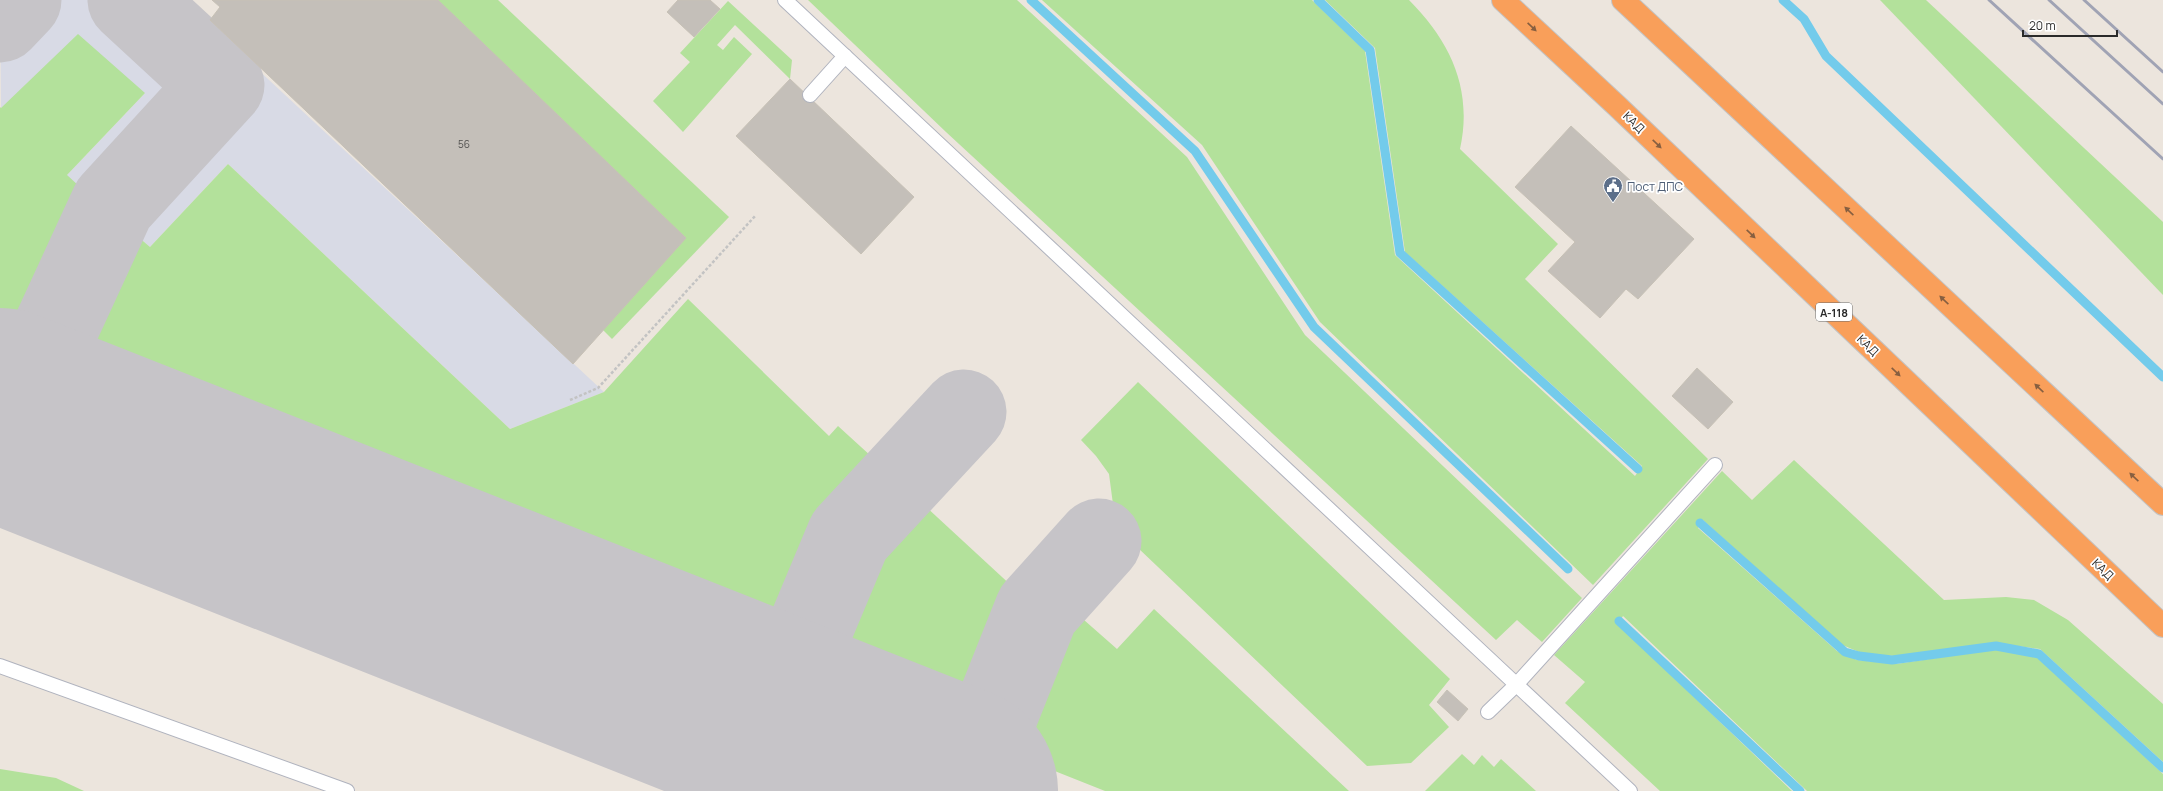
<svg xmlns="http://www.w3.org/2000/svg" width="2163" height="791" viewBox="0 0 2163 791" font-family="Manrope,sans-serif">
<rect width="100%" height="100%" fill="#ece5dd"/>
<!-- airport -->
<polygon fill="#d8dae5" points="0,0 183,0 604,392 510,429 228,164 150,247 66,176 145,93 1,108"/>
<!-- green -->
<g fill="#b3e19b">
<polygon points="437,0 498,0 729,217 612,339 603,330"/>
<polygon points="808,0 1017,0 1187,157 1305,335 1582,598 1542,642 1517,620 1496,640 946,132"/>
<path d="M 1042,0 L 1312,0 L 1365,51 L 1395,255 L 1635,476 L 1642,466 L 1405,252 L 1375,48 L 1325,0 L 1409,0 C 1451,42 1473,90 1460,149 L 1558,244 L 1525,279 L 1708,459 L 1593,585 L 1320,322 L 1202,145 Z"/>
<polygon points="1880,0 1926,0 2163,222 2163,295"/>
<polygon points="728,1 792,60 790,79 735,25 717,45 723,50 734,37 752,54 683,132 653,101 690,62 680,53"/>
<polygon points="78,34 145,93 67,175 92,198 31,334 0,349 0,107 1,108"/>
<polygon points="228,164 510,429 604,392 688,299 829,436 838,426 883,467 834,523 786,635 750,651 84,384 65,352 123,224 150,247"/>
<polygon points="1138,382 1450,679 1429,705 1449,727 1411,763 1367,766 1116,527 1109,474 1096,456 1081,440"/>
<polygon points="1794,460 1944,600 2006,597 2034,600 2068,620 2163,704 2163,762 2040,649 1995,643 1895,656 1877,655 1859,652 1840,644 1703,520 1698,528 1837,651 1857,660 1896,664 1996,649 2039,658 2163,774 2163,791 1807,791 1623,616 1618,624 1792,791 1660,791 1565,703 1585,682 1554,655 1722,471 1752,500"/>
<polygon points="911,493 1026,599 984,707 944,726 838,686 825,647 865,547"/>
<polygon points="1067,605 1117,649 1154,609 1349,791 1105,791 1027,760 1008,722 1052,621"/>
<polygon points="1462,754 1474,765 1482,755 1494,767 1501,759 1536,791 1425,791"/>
<polygon points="0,769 56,778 84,791 0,791"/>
</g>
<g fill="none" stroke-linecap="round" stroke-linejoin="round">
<!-- stream -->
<g stroke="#73cbeb" stroke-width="9">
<polyline points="1031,0 1195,151 1314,327 1568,569"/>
<polyline points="1318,0 1370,50 1400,253 1638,469"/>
<polyline points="1783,0 1804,19 1826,56 2163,377"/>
<polyline points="1700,523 1845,652 1859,656 1892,660 1996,646 2039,654 2163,768"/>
<polyline points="1619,621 1800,791"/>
</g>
<!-- taxiway -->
<g stroke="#c6c4c8" stroke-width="85">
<polyline points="0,20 19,0"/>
<polyline points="14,419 113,204 222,85 130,0"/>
<polyline points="772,720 849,536 964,412"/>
<polyline points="965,791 1037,610 1099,541"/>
</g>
<!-- runway -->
<polyline stroke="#c6c4c8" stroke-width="212" points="0,414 952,791"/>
</g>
<!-- building -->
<g fill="#c4bfb9" stroke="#c7c1b6">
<polygon points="212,0 438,0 686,238 573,364 210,20 220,7"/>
<polygon points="678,0 710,0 720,9 694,37 667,12"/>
<polygon points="790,79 914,197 861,254 736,136"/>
<polygon points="1571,126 1694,239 1638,299 1626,289 1600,318 1548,271 1575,242 1515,187"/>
<polygon points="1697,368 1733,402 1708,429 1672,396"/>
<polygon points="1447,690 1468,709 1458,721 1437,702"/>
</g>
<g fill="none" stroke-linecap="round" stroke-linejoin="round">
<!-- lane casing -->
<g stroke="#b0b3be" stroke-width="16">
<g id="lane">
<polyline points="785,0 1630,791"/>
<polyline points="810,95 845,56"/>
<polyline points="0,666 347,791"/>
<polyline points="1488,712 1516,685 1715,465"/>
</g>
</g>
<!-- highway casing -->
<g stroke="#c3c3c3" stroke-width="24">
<g id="highway">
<polyline points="1503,0 1617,106 2163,626"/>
<polyline points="1623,0 2163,504"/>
</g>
</g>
<!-- path -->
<polyline stroke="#c3c3c3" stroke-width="2.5" stroke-dasharray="3 2" stroke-linecap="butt" points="570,400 598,388 756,215"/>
<!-- lane -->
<use href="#lane" stroke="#fff" stroke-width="14"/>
<!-- highway -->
<use href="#highway" stroke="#f99f5a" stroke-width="22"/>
<!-- rail -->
<g stroke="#a0a3b4" stroke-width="3">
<polyline points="1989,0 2163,159"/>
<polyline points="2049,0 2163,104"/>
<polyline points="2084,0 2163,72"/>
</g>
</g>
<!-- one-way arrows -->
<defs><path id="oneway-solid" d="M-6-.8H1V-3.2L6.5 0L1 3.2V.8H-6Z"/></defs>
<g fill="#875f40">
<use href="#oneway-solid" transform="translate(1532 27) rotate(43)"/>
<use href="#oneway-solid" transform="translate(1657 144) rotate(44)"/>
<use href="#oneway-solid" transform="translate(1849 211) rotate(-137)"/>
<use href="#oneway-solid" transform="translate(1751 234) rotate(44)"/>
<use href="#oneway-solid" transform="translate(1944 300) rotate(-137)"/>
<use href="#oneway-solid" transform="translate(1896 372) rotate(44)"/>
<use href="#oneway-solid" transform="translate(2039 388) rotate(-137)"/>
<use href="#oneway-solid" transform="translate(2134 477) rotate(-137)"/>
</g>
<!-- icons -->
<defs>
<g id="civic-pin" transform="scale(1)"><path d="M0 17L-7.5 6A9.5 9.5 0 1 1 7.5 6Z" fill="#5c6f8a" stroke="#fff"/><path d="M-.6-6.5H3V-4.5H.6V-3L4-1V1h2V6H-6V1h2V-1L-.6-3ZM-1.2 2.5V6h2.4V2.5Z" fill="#fff"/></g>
</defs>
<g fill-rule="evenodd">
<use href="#civic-pin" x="1613" y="186"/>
</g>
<g text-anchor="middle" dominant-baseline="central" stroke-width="3.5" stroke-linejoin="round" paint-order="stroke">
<!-- number labels -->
<g font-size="10" fill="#504f4e">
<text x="464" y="144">56</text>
</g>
<!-- shield labels -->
<rect fill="#fff" stroke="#6a6a6a" stroke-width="1" x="1816" y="303" width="36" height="18" rx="3"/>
<g font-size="11" font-weight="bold" fill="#2a2a2a">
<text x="1834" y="312">А-118</text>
</g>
<!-- street labels -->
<g font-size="12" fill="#2a2a2a" stroke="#fff">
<text transform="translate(1634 122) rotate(44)">КАД</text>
<text transform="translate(1868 345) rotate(44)">КАД</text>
<text transform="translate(2103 569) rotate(44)">КАД</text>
</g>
<!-- service labels -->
<g font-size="12" fill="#4e5e75" stroke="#fff" text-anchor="start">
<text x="1627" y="186">Пост ДПС</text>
</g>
</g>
<!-- scale -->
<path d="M2023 30v6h94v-6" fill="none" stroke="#2a2a2a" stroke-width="2"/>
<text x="2029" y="30" font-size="12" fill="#2a2a2a" stroke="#ffffff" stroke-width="3" paint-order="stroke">20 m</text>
</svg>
